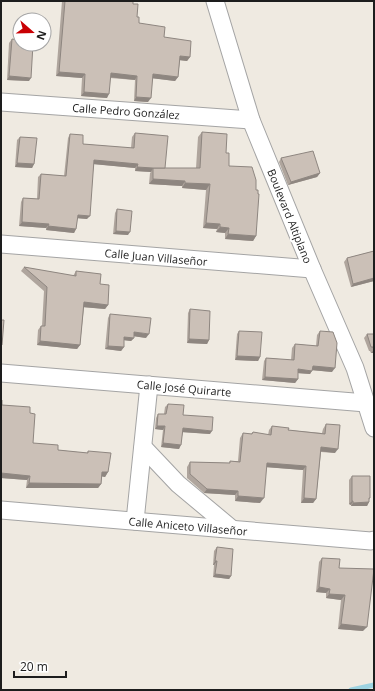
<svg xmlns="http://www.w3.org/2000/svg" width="375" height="691" viewBox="0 0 375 691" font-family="'Open Sans',sans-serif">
<rect width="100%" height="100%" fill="#efeae1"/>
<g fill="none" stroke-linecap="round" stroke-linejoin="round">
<!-- stream -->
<polyline stroke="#9dd3e1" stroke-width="5" points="351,690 374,685"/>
<!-- minor casing -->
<g stroke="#a4a4a4" stroke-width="19">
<g id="minor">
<polyline points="215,1 251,120 312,269 355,368 374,428"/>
<polyline points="1,102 251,120"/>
<polyline points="1,244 312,269"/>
<polyline points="1,373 366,403"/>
<polyline points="143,447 178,484 232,529"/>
<polyline points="1,510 371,541 374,540"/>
<polyline points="135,521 149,385"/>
</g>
</g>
<!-- minor -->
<use href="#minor" stroke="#fff" stroke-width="17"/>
</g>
<!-- wall -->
<g fill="#afa59d">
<polygon points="62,1 133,1 133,4 139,23 164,37 190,57 187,61 180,60 178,77 175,81 152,78 148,102 134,101 135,80 110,78 107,98 81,96 82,78 56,76"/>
<polygon points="12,39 29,81 7,80 9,43"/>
<polygon points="202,132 226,153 229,166 256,236 253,241 225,239 225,233 216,232 217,229 203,228 206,190 182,188 182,186 149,184 150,173 151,172 135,171 135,168 94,164 87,219 77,218 76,229 74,233 46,230 46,228 19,226 21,202 23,198 37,199 38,177 41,174 64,176 68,138 70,134 83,144 131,148 132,137 135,133 165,168 196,168 198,137"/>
<polygon points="20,137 34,164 32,168 15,167 17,140"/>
<polygon points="281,158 320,173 317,177 288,185 279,162"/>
<polygon points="117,209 128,235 113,234 115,213"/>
<polygon points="374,251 374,281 351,287 344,262 347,258"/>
<polygon points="24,267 73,276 76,271 100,284 108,305 105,309 84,307 80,345 77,349 37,345 38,330 41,326 42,326 44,291 21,271"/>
<polygon points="190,309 209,340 207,344 187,343 188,313"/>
<polygon points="110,314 146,338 134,336 134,338 131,341 124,340 124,347 121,351 105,349 108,318"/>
<polygon points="239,331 260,357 258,361 235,360 237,334"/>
<polygon points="320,331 332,372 312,370 310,374 298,373 298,379 295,383 262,380 264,361 266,358 291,360 292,348 295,344 316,346 317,335"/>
<polygon points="367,334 374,334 374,353 371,353 370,351 369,351 364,338"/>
<polygon points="1,400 2,405 30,413 33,443 58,450 87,453 88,451 108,472 105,477 102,476 101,484 98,488 26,488 27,480 1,478"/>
<polygon points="168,404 183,415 210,434 183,432 179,449 161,447 163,430 155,429 156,418 158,414 164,414 165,407"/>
<polygon points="326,424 335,453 321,452 316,499 313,503 301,503 303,470 266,467 260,503 235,501 235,495 204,493 187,478 187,467 190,462 229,463 230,461 238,461 240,438 243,433 251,434 253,432 268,435 269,430 272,426 288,430 322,433 323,429"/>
<polygon points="352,476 370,498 369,500 369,502 367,506 351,506 351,505 349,504 349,480"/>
<polygon points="217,547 231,576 229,579 213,577 214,565 213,565 214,551"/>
<polygon points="322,558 339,568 363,631 338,629 341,600 326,598 326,593 316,592 319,562"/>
</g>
<!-- shaded-wall -->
<g fill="#8e8680">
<polygon points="180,56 190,57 187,61 178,60"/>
<polygon points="59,72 85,74 82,78 56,76"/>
<polygon points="111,73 137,76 135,80 108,77"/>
<polygon points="153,74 178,77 175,81 150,78"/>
<polygon points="9,76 31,78 29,81 7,80"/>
<polygon points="84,92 109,94 107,98 81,96"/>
<polygon points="136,97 151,98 148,102 134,101"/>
<polygon points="94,160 138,164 135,168 92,164"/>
<polygon points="17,163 34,164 32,168 15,167"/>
<polygon points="137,167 153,168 151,172 135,171"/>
<polygon points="320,173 317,177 288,185 291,182"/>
<polygon points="153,179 185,181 182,186 149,184"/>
<polygon points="185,183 210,184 206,190 182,188"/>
<polygon points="78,215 90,216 87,219 75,218"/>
<polygon points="22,222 49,224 46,228 19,226"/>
<polygon points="206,223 220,224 217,229 203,228"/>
<polygon points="48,226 76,229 74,233 46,230"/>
<polygon points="220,227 229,228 225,233 216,232"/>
<polygon points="116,231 130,232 128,235 113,234"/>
<polygon points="228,234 256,236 253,241 225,239"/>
<polygon points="374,278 374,281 351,287 353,284"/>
<polygon points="84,302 108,305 105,309 81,307"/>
<polygon points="134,332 149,334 146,338 132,336"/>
<polygon points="124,337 134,338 131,341 122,340"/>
<polygon points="189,339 209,340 207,344 187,343"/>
<polygon points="40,341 80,345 77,349 37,345"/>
<polygon points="108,346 124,347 121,351 105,349"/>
<polygon points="374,350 374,353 371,353"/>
<polygon points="237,356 260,357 258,361 235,360"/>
<polygon points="313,366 335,368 332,372 310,370"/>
<polygon points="298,369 312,371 310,374 296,373"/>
<polygon points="265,377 298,379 295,383 262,380"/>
<polygon points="157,426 165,426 163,430 155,429"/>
<polygon points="183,428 212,431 210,434 180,432"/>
<polygon points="163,443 181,445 179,449 161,447"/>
<polygon points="321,447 338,449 335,453 318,451"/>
<polygon points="267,463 306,466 303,470 264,467"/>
<polygon points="102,472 108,472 105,477 99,476"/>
<polygon points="1,473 30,476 27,480 1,478"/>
<polygon points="29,483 101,484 98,488 26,488"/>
<polygon points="207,489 238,491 235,495 204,493"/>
<polygon points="238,496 264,498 260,503 235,501"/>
<polygon points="304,498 316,499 313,503 301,503"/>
<polygon points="352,501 353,501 351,505 349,504"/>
<polygon points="369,502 367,506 351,506 353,503"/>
<polygon points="215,561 217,561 214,565 213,565"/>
<polygon points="215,574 231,576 229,579 213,577"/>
<polygon points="319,587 330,589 326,593 316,592"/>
<polygon points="329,594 345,595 341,600 326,598"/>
<polygon points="341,624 367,627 363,631 338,629"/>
</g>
<!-- building -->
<g fill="#cbc0b7" stroke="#8e8680">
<polygon points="65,1 133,1 133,4 138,4 137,17 139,17 139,23 165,27 164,37 191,41 190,57 180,56 178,77 153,74 151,98 136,97 137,76 111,73 109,94 84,92 85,74 59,72"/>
<polygon points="12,39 20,40 20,44 33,44 31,78 9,76"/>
<polygon points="202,132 227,134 226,153 229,153 229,166 252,167 256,180 256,190 258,190 258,194 259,194 256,236 228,234 229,228 220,227 220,224 206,223 210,184 185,183 185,181 153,179 153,168 200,168"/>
<polygon points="135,133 168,136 165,168 153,168 137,167 138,164 94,160 90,216 78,215 76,229 48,226 49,224 22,222 23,198 39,199 41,174 66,176 70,134 83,135 83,144 134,148"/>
<polygon points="20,137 37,138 34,164 17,163"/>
<polygon points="313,151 320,173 291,182 281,158"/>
<polygon points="117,209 132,211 130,232 116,231"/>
<polygon points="374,251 374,278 353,284 347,258"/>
<polygon points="24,267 76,276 76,271 101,274 100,284 109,285 108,305 84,302 80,345 40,341 41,326 45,326 47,287"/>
<polygon points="190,309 210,311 209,340 189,339"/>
<polygon points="110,314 151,318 149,334 134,332 134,338 124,337 124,347 108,346"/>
<polygon points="1,320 4,320 2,345 1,345"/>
<polygon points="239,331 262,332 260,357 237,356"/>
<polygon points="320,331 333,332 337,343 335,368 313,366 312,371 298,369 298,379 265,377 266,358 294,360 295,344 318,346"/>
<polygon points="367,334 374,334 374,350 373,347 371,347"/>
<polygon points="1,400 2,400 2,405 30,407 30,413 35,414 33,443 58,445 58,450 88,453 88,451 111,453 108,472 102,472 101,484 29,483 30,476 1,473"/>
<polygon points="168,404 184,405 183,415 213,417 212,431 183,428 181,445 163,443 165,426 157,426 158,414 166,414"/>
<polygon points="326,424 340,425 338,449 321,447 316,499 304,498 306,466 267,463 264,498 238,496 238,491 207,489 190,474 190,462 230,463 230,461 240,462 243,433 252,434 253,432 271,435 272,426 289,428 288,430 325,434"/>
<polygon points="352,476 370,476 370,498 369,498 369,502 353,503 353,501 352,501"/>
<polygon points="217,547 233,549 231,576 215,574 217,561 215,561"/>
<polygon points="322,558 340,559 339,568 374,569 367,627 341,624 345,595 329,594 330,589 319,587"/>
</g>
<g text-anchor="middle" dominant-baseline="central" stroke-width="4" stroke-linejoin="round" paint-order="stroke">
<!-- street labels -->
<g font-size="11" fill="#1d1d1d" stroke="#fff">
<text transform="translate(126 111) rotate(4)">Calle Pedro González</text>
<text transform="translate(290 216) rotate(68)">Boulevard Altiplano</text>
<text transform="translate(156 257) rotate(5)">Calle Juan Villaseñor</text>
<text transform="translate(184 388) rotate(5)">Calle José Quirarte</text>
<text transform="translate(188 526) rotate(5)">Calle Aniceto Villaseñor</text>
</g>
</g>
<!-- border -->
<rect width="375" height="691" fill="none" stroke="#1d1d1d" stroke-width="4"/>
<!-- north arrow -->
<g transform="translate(32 32) rotate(110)"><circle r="19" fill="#ffffff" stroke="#a5a5a5"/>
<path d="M0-3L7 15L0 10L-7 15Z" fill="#c90004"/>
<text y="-6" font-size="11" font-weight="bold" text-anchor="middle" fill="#1d1d1d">N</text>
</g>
<!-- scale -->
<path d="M14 671v6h52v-6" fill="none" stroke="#1d1d1d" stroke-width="2"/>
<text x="20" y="671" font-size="12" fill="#1d1d1d" stroke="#ffffff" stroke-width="3" paint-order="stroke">20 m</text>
</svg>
